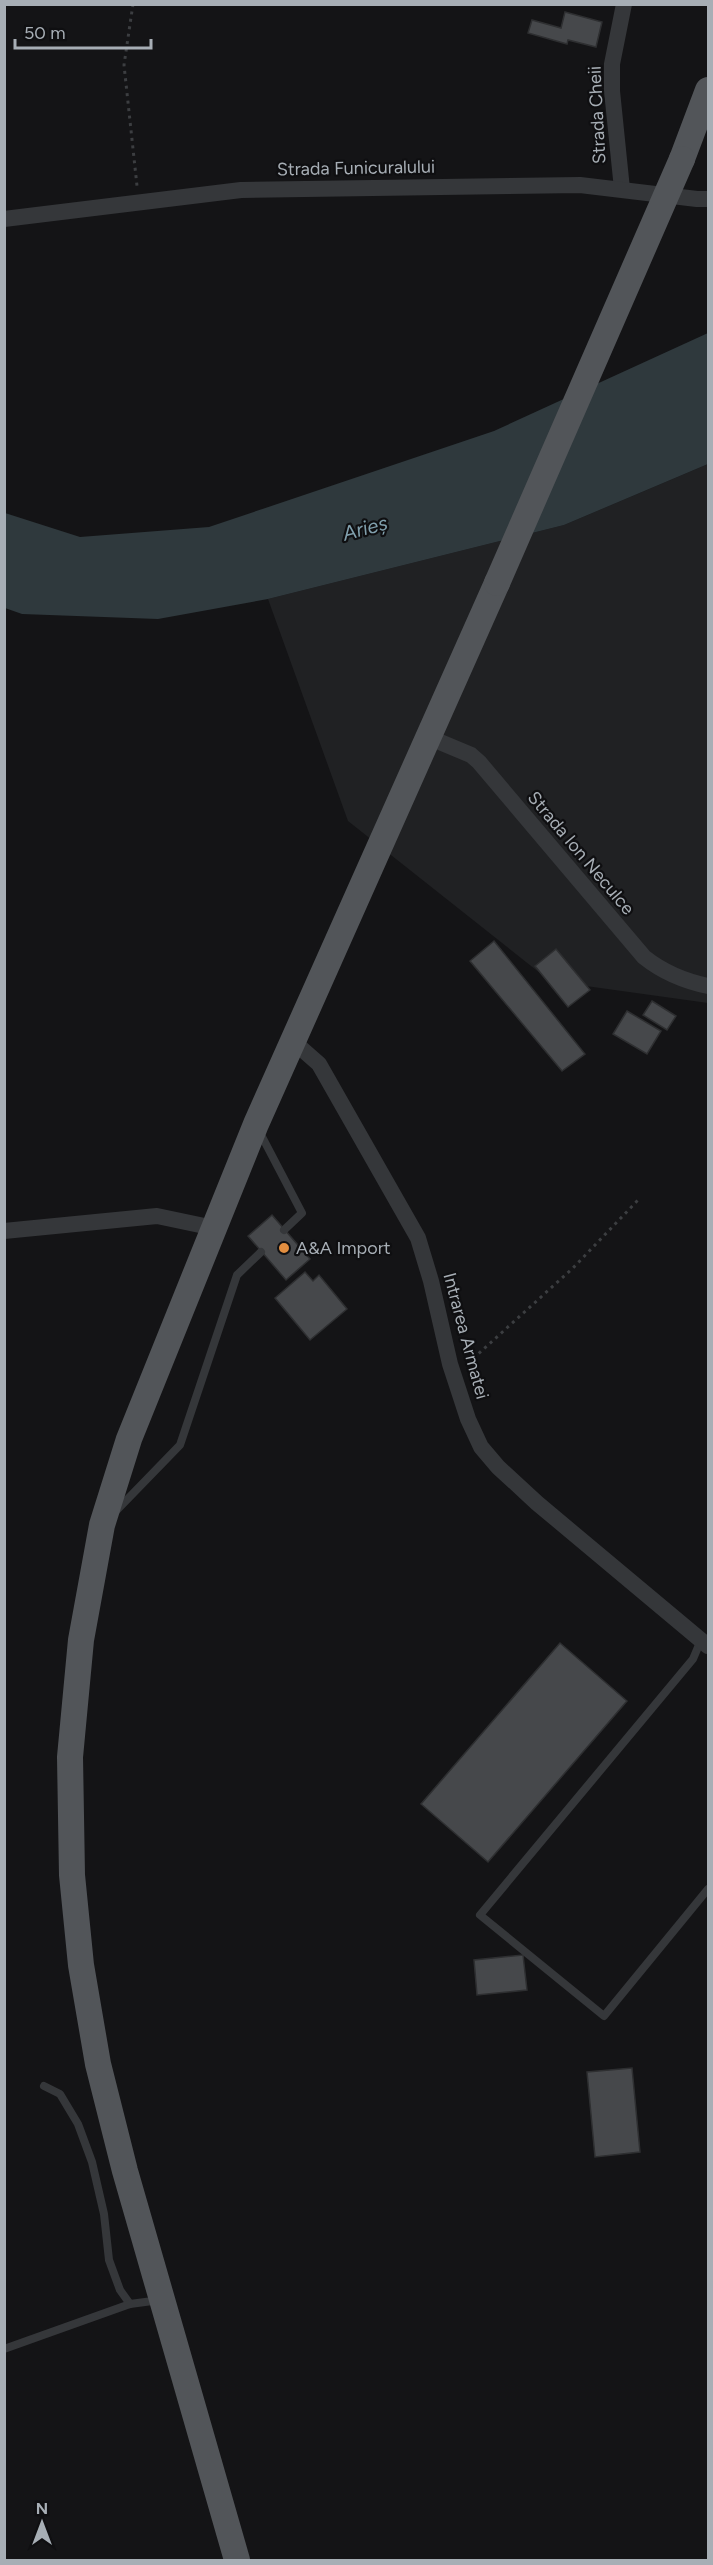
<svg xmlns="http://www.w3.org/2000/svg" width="713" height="2565" viewBox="0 0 713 2565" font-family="Figtree,sans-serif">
<rect width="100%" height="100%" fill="#141416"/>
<!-- built -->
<polygon fill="#202123" points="708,464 708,1003 550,981 348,821 268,599 564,525"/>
<!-- water -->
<polygon fill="#2f393d" points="708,333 708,464 564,525 268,599 158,619 22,614 5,608 5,513 80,537 209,527 494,431"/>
<!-- building -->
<g fill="#46484b" stroke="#2e2f31" stroke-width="1.5">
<polygon points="565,12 602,22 596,47 568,40 567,44 528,33 532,20 561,28"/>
<polygon points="494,941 585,1054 562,1071 470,961"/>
<polygon points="556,949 590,990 568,1007 535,966"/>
<polygon points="652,1001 676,1016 667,1030 643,1015"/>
<polygon points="627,1011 661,1031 647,1054 613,1034"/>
<polygon points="272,1215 310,1259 286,1280 248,1236"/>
<polygon points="305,1272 313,1281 319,1275 347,1309 310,1340 275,1298"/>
<polygon points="560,1643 627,1701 488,1862 421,1804"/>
<polygon points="523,1955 527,1990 477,1995 474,1960"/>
<polygon points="632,2068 640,2152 595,2157 587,2072"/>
</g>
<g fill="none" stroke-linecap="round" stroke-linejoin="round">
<!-- path -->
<g stroke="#3c3e41" stroke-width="3" stroke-dasharray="3 4.5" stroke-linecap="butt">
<polyline points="133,4 124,65 137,186"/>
<polyline points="465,1359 477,1355 573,1268 639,1199"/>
</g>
<!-- lane -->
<g stroke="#35373a" stroke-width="8">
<polyline points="258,1129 302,1213 284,1230"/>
<polyline points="115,1512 180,1445 237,1275 261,1252"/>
<polyline points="701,1640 693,1659 480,1915 604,2016 708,1889"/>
<polyline points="44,2086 60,2094 78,2124 92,2162 104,2214 109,2260 120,2290 130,2304"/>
<polyline points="4,2349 130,2304 160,2300"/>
</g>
<!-- street -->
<g stroke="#35373a" stroke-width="16">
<polyline points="622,189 612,91 612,64 624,4"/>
<polyline points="4,219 241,190 580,185 697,199 708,199"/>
<path d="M 428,737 L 471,755 L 479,762 L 644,957 C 664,973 684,981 708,986"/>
<polyline points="294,1042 319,1064 418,1238 431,1281 450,1364 468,1419 481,1447 498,1467 537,1503 708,1646"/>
<polyline points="4,1231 157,1216 214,1228"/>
</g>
<!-- primary -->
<g stroke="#525559" stroke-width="26">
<polyline points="682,159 708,90"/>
<polyline points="237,2560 125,2171 98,2064 81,1965 72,1875 70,1757 81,1640 102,1525 129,1439 256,1124 497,583"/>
</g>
<!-- primary-bridge -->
<polyline stroke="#525559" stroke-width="26" points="497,583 682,159"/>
</g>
<!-- markers -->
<circle fill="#e28e40" stroke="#0f0f11" stroke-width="2" cx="284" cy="1248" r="6"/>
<g text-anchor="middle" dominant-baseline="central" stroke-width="4.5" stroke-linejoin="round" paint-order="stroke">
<!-- street labels -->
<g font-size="18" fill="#a7aeb5" stroke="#0f0f11">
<text transform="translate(597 115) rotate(-93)">Strada Cheii</text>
<text transform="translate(356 168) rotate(-1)">Strada Funicuralului</text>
<text transform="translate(581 853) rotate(50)">Strada Ion Neculce</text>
<text transform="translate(466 1336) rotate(75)">Intrarea Armatei</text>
</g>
<!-- poi labels -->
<g font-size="18" fill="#a7aeb5" stroke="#0f0f11" text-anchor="start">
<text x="296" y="1248">A&amp;A Import</text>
</g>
<!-- water labels -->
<g font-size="20" font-style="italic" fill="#81a0ad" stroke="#0f0f11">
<text transform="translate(365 528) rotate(-15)">Arieș</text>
</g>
</g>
<!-- border -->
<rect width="713" height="2565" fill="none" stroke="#a7aeb5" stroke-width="12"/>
<!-- north arrow -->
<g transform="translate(42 2523)" stroke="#0f0f11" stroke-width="4.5" paint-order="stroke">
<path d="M0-4.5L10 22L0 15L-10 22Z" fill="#a7aeb5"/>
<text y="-9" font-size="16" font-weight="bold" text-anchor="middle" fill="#a7aeb5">N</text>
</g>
<!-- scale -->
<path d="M15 39v9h136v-9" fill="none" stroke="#a7aeb5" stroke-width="3"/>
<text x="24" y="39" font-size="18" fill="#a7aeb5" stroke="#0f0f11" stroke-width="4.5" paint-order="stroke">50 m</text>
</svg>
